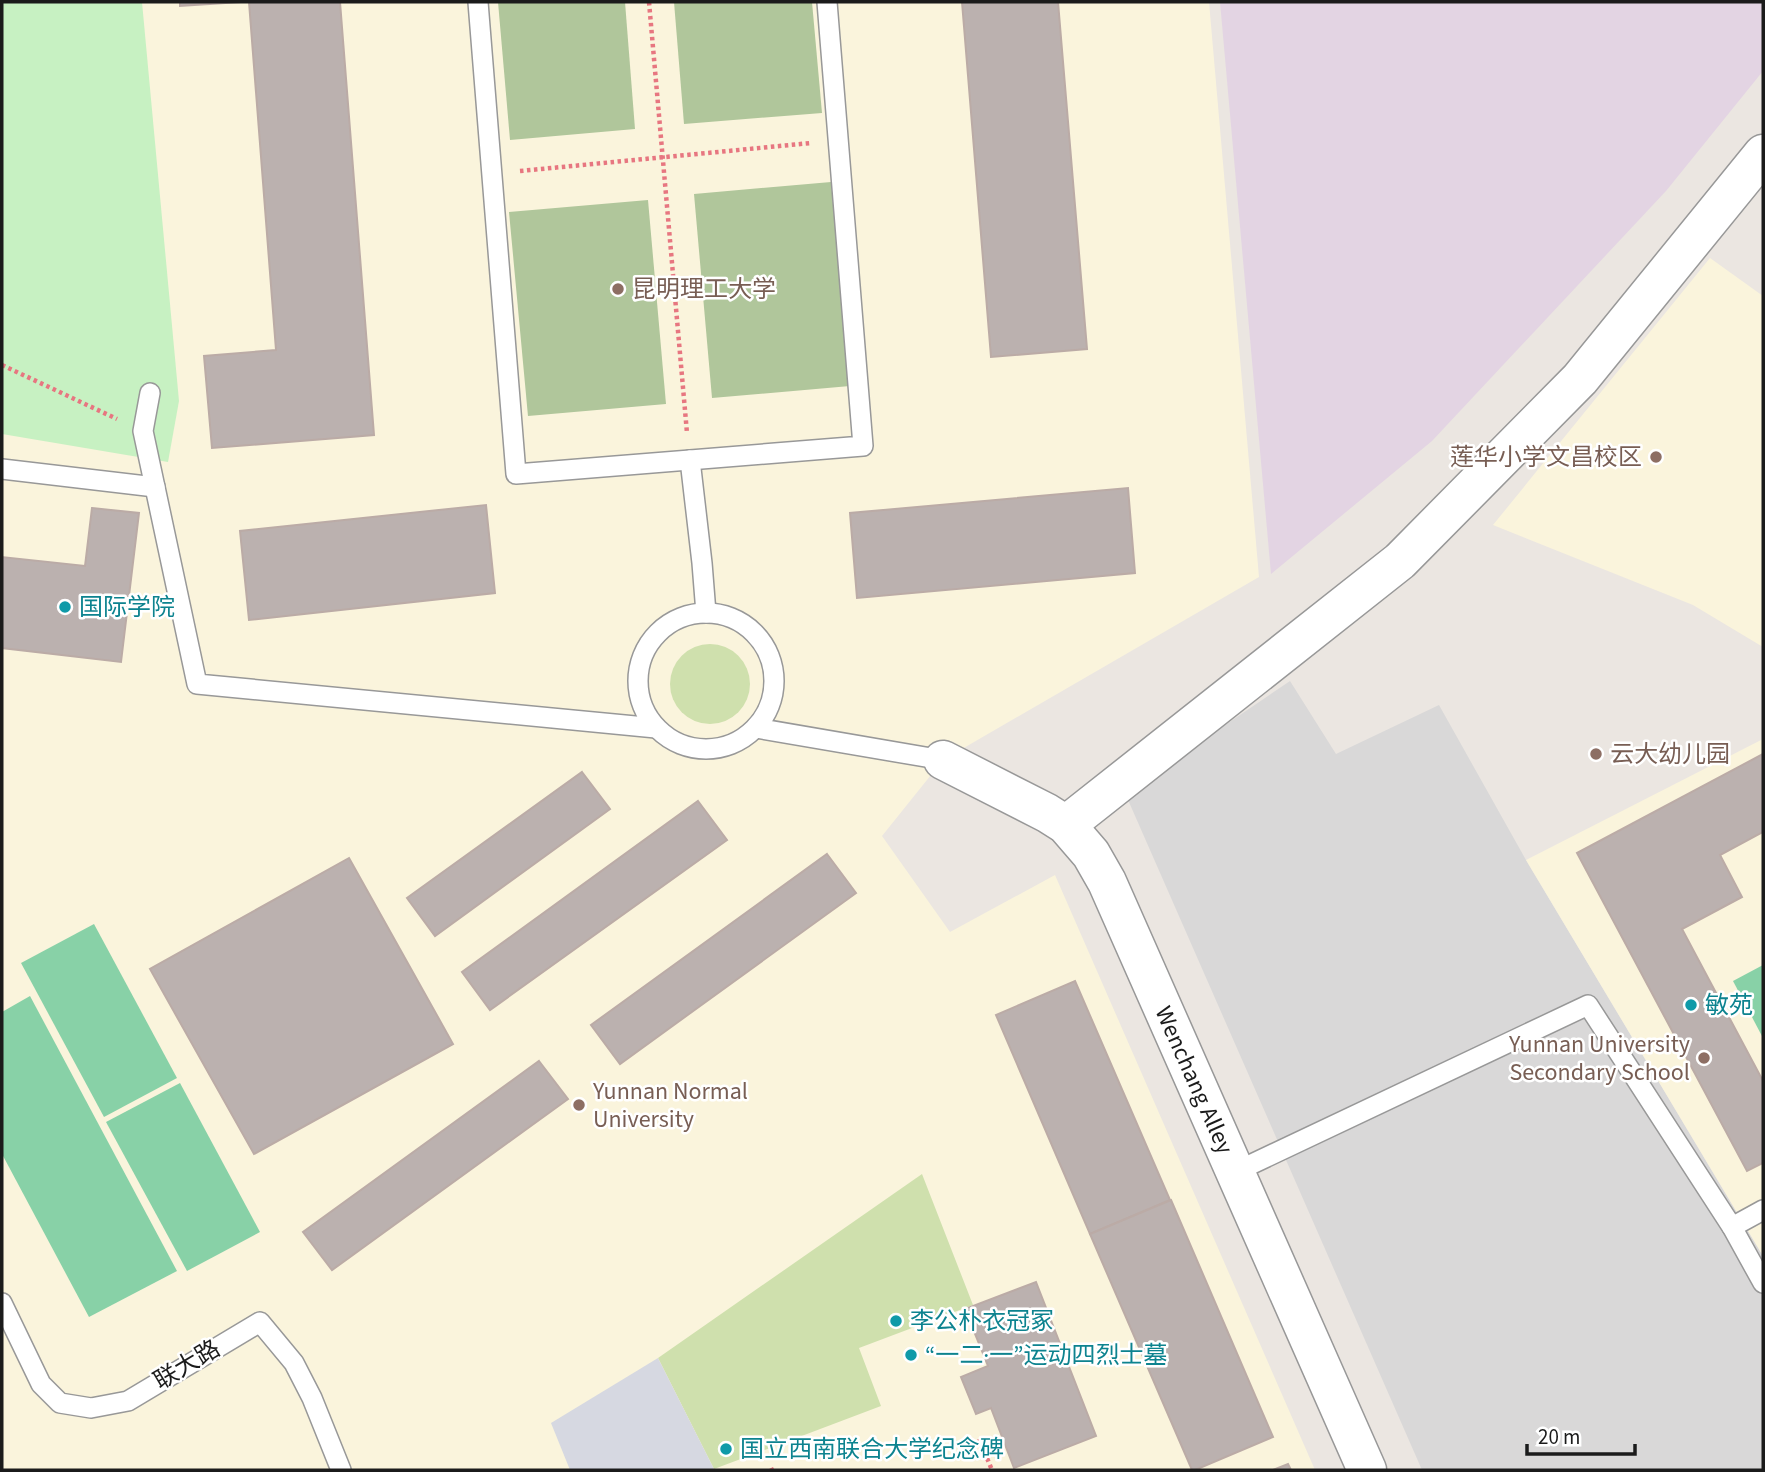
<svg xmlns="http://www.w3.org/2000/svg" width="1765" height="1472" viewBox="0 0 1765 1472" font-family="'Source Sans 3','Noto Sans SC',sans-serif">
<rect width="100%" height="100%" fill="#ebe6e1"/>
<!-- residential -->
<polygon fill="#d9d8d8" points="1290,681 1336,754 1439,705 1526,860 1763,1256 1763,1470 1422,1470 1125,793"/>
<!-- industrial -->
<polygon fill="#e3d4e3" points="1220,2 1763,2 1763,71 1666,191 1432,441 1271,574"/>
<!-- education -->
<g fill="#faf4dc">
<polygon points="2,2 1209,2 1259,577 943,760 882,836 950,932 1055,875 1315,1470 2,1470"/>
<polygon points="1710,258 1763,296 1763,647 1693,605 1493,525"/>
<polygon points="1763,739 1763,1256 1526,860"/>
</g>
<!-- grass -->
<g fill="#cfe0ad">
<circle cx="710" cy="684" r="40"/>
<polygon points="922,1174 973,1305 859,1348 881,1406 714,1469 658,1358"/>
</g>
<!-- forest -->
<g fill="#b0c69b">
<polygon points="498,2 625,2 635,129 510,140"/>
<polygon points="674,2 812,2 822,113 684,124"/>
<polygon points="831,182 850,386 712,398 694,194"/>
<polygon points="648,200 666,404 528,416 509,212"/>
</g>
<!-- park -->
<polygon fill="#c7f1c2" points="2,2 142,2 179,401 168,462 2,434"/>
<!-- pitch -->
<g fill="#88d1a7">
<polygon points="94,924 177,1078 104,1117 21,963"/>
<polygon points="1763,965 1763,1038 1733,981"/>
<polygon points="30,996 177,1271 89,1317 2,1154 2,1012"/>
<polygon points="180,1083 260,1232 187,1271 106,1122"/>
</g>
<!-- plaza -->
<polygon fill="#d6d8e1" points="658,1358 714,1469 711,1470 570,1470 551,1423"/>
<!-- building -->
<g fill="#bbb1af" stroke="#bbaba6" stroke-width="2">
<polygon points="180,2 241,2 180,6"/>
<polygon points="249,2 340,2 374,435 212,448 204,356 276,350"/>
<polygon points="962,2 1058,2 1087,349 991,357"/>
<polygon points="1128,488 1135,573 857,598 850,513"/>
<polygon points="486,505 495,593 249,620 240,531"/>
<polygon points="92,508 139,513 121,662 2,648 2,557 85,566"/>
<polygon points="1763,754 1763,832 1720,855 1742,897 1682,929 1763,1081 1763,1163 1747,1171 1577,853"/>
<polygon points="582,772 610,809 435,936 407,898"/>
<polygon points="698,801 727,840 490,1010 462,972"/>
<polygon points="827,854 856,893 620,1064 591,1025"/>
<polygon points="349,858 453,1044 254,1154 150,969"/>
<polygon points="1075,981 1170,1200 1090,1234 996,1015"/>
<polygon points="539,1061 568,1099 332,1270 303,1232"/>
<polygon points="1171,1200 1273,1437 1195,1470 1192,1470 1090,1234"/>
<polygon points="1036,1282 1096,1436 1014,1468 991,1408 976,1414 961,1377 988,1366 965,1309"/>
<polygon points="1288,1464 1291,1470 1273,1470"/>
</g>
<g fill="none" stroke-linecap="round" stroke-linejoin="round">
<!-- service casing -->
<g stroke="#989898" stroke-width="22">
<g id="service">
<polyline points="478,2 516,474 863,446 827,2"/>
<polyline points="150,393 143,431 197,684 656,728"/>
<polyline points="690,460 702,563 706,613"/>
<polyline points="2,469 155,487"/>
<circle cx="706" cy="681" r="68"/>
<polyline points="756,728 943,760"/>
<polyline points="1235,1172 1588,1005 1732,1227 1763,1283"/>
<polyline points="1732,1227 1763,1210"/>
<polyline points="2,1303 41,1384 60,1403 91,1408 128,1401 260,1322 294,1363 312,1398 341,1470"/>
</g>
</g>
<!-- minor casing -->
<g stroke="#989898" stroke-width="41">
<g id="minor">
<polyline points="943,760 1047,813 1066,825 1091,854 1107,882 1367,1470"/>
<polyline points="1066,825 1400,561 1580,379 1763,154"/>
</g>
</g>
<!-- path -->
<g stroke="#e77680" stroke-width="4.5" stroke-dasharray="3.5 3.5" stroke-linecap="butt">
<polyline points="649,2 687,433"/>
<polyline points="520,171 811,143"/>
<polyline points="2,365 117,419"/>
<polyline points="979,1439 992,1470"/>
<polyline points="771,1468 772,1470"/>
</g>
<!-- service -->
<use href="#service" stroke="#fff" stroke-width="19"/>
<!-- minor -->
<use href="#minor" stroke="#fff" stroke-width="38"/>
</g>
<!-- markers -->
<g fill="#8d6e63" stroke="#fff" stroke-width="2.5">
<circle cx="618" cy="289" r="7"/>
<circle cx="1656" cy="457" r="7"/>
<circle cx="1596" cy="754" r="7"/>
<circle cx="1704" cy="1058" r="7"/>
<circle cx="579" cy="1105" r="7"/>
</g>
<g fill="#0f9aa8" stroke="#fff" stroke-width="2.5">
<circle cx="65" cy="607" r="7"/>
<circle cx="1691" cy="1005" r="7"/>
<circle cx="896" cy="1321" r="7"/>
<circle cx="911" cy="1355" r="7"/>
<circle cx="726" cy="1449" r="7"/>
</g>
<g text-anchor="middle" dominant-baseline="central" stroke-width="5" stroke-linejoin="round" paint-order="stroke">
<!-- education labels -->
<g font-size="24" fill="#785e54" stroke="#fff" text-anchor="start">
<text x="632" y="289">昆明理工大学</text>
<text x="1642" y="457" text-anchor="end">莲华小学文昌校区</text>
<text x="1610" y="754">云大幼儿园</text>
<text x="1690" y="1044" text-anchor="end">Yunnan University<tspan x="1690" dy="28">Secondary School</tspan></text>
<text x="593" y="1091">Yunnan Normal<tspan x="593" dy="28">University</tspan></text>
</g>
<!-- culture labels -->
<g font-size="24" fill="#0d838f" stroke="#fff" text-anchor="start">
<text x="79" y="607">国际学院</text>
<text x="1705" y="1005">敏苑</text>
<text x="910" y="1321">李公朴衣冠冢</text>
<text x="925" y="1355">“一二·一”运动四烈士墓</text>
<text x="740" y="1449">国立西南联合大学纪念碑</text>
</g>
<!-- street labels -->
<g font-size="24" fill="#1b1b1b" stroke="#fff">
<text transform="translate(1194 1080) rotate(66)">Wenchang Alley</text>
<text transform="translate(187 1365) rotate(-31)">联大路</text>
</g>
</g>
<!-- border -->
<rect width="1765" height="1472" fill="none" stroke="#1b1b1b" stroke-width="7"/>
<!-- scale -->
<path d="M1527 1444v10h108v-10" fill="none" stroke="#1b1b1b" stroke-width="3.5"/>
<text x="1538" y="1444" font-size="21" fill="#1b1b1b" stroke="#ffffff" stroke-width="5" paint-order="stroke">20 m</text>
</svg>
